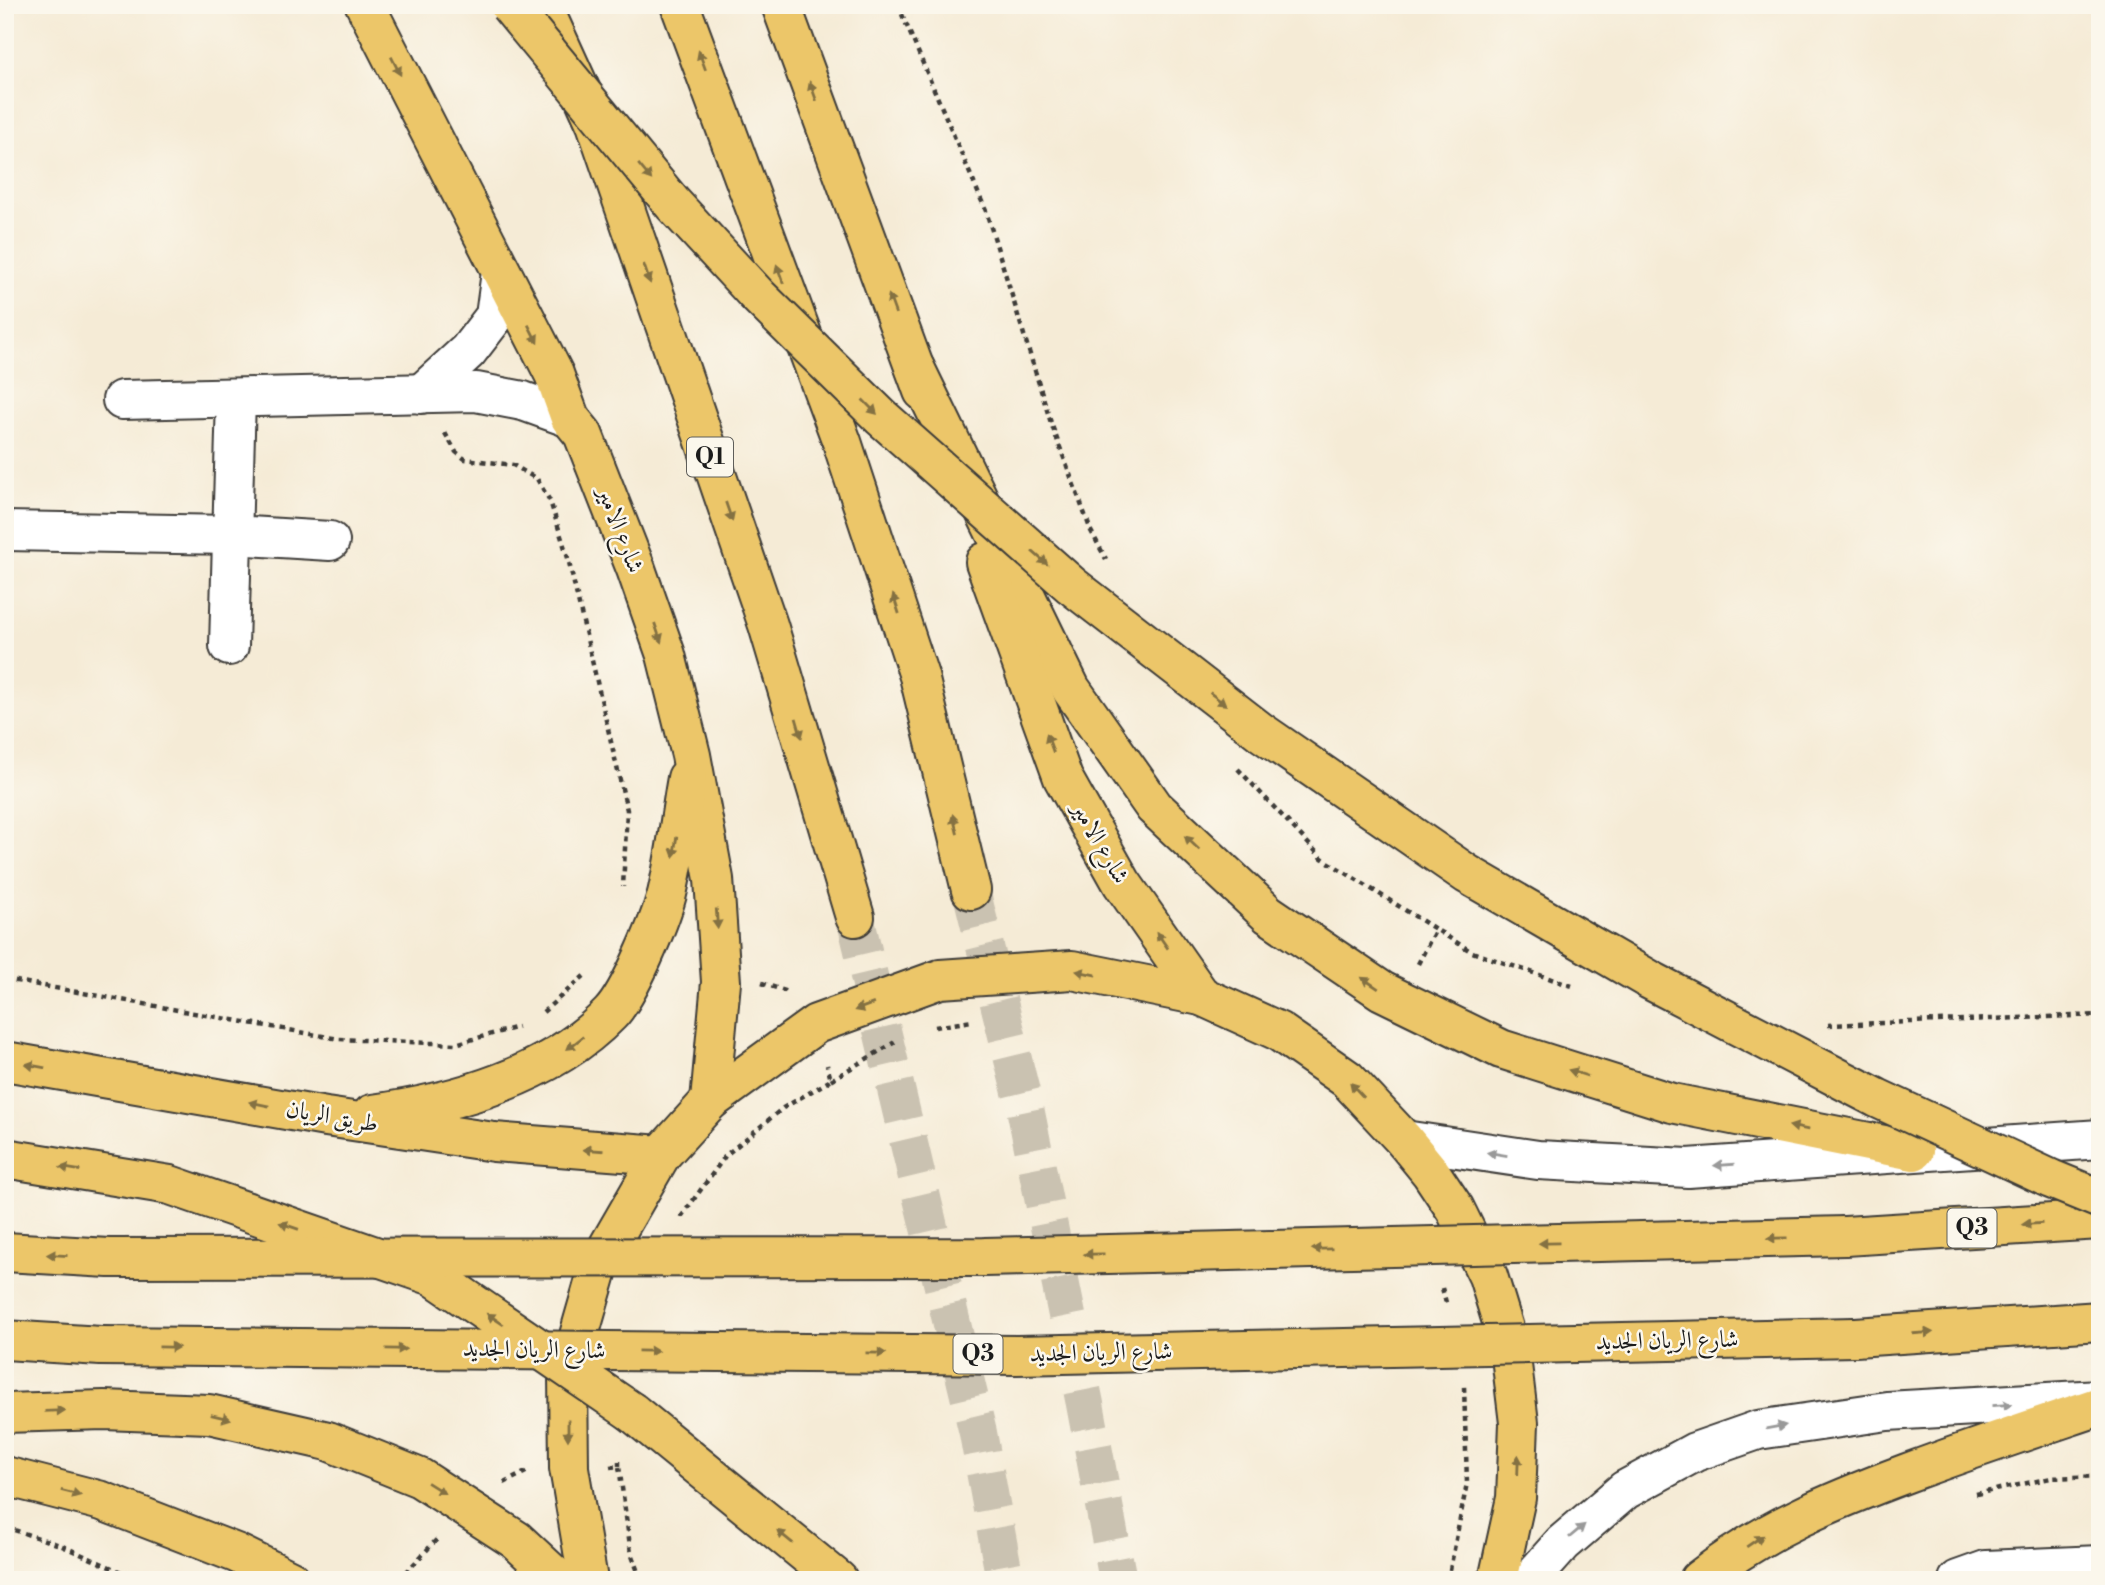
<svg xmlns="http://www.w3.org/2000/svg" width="2105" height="1585" viewBox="0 0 2105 1585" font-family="'Libre Bodoni',Amiri,serif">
<rect width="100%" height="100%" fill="#fbf7ec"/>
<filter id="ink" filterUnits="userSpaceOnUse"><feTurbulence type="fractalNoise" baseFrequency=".0143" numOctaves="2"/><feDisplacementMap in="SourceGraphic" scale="14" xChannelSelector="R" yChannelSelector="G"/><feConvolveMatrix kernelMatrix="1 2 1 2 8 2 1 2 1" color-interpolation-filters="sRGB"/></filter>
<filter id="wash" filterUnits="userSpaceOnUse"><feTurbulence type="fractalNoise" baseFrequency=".00686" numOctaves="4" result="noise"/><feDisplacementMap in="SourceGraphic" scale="28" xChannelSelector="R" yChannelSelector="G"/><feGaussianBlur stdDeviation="1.57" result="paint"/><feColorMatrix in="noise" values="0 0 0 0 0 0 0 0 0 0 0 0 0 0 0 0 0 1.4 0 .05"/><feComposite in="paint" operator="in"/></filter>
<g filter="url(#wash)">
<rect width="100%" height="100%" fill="#f5ebd6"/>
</g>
<g filter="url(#ink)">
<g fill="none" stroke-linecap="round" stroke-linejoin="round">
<!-- highway-tunnel -->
<g stroke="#cac2b1" stroke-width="38" stroke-dasharray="38 19" stroke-linecap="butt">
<polyline points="971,890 1025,1108 1085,1404 1118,1580"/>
<polyline points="855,917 978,1433 1005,1580"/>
</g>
<!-- minor casing -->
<g stroke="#3d3b38" stroke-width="42">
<g id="minor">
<polyline points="421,394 468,351 495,316 501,272"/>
<polyline points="122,400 476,392 523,401 570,418"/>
<polyline points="5,531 232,535 330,541"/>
<polyline points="229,646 236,398"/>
<polyline points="1404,1140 1538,1160 1688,1168 2100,1139"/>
<polyline points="1530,1580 1563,1543 1625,1490 1695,1452 1758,1430 1887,1411 2100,1399"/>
<polyline points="1958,1580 1986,1570 2100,1565"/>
</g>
</g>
<!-- major casing -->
<g stroke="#3d3b38" stroke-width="42">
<g id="major">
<polyline points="365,5 554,374 570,418 583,434 636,569 666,655 691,755 714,879 721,982 710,1101"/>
<polyline points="781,5 923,391"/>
<polyline points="915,368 1071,689 1154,807 1268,914 1382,991 1501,1049 1672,1103 1914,1151"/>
<polyline points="985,562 1063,778 1122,883 1201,996"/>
<polyline points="5,1061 326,1117 494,1142 661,1155"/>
<path d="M 372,1114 C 455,1103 550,1076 610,1014 C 629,995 660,921 667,894 C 676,856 680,817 687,778"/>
<polyline points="5,1413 104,1410 209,1414 328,1441 420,1478 516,1540 559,1580"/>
<polyline points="5,1476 102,1501 236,1553 291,1580"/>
<polyline points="588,1580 569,1468 568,1374 601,1259 661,1155 710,1101 816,1024 940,979 1072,970 1201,996 1278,1031 1347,1079 1404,1140 1431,1173 1455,1209 1488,1276 1510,1348 1519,1423 1516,1498 1498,1580"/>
<path d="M 1699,1580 C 1762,1530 1832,1501 1907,1473 C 1971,1449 2035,1428 2100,1406"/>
</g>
</g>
<!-- highway casing -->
<g stroke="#3d3b38" stroke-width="42">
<g id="highway">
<polyline points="542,5 596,124 768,625 855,917"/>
<polyline points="680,5 842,442 919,676 971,890"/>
<polyline points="1845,1236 2100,1220"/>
<polyline points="5,1252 109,1258"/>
<polyline points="1855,1337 2100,1321"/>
<polyline points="5,1340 101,1346"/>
<polyline points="632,1412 838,1580"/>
</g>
</g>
<!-- path -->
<g stroke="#3d3b38" stroke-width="4.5" stroke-dasharray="5 5" stroke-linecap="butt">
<polyline points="898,5 986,211 1051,423 1091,531 1106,559"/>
<polyline points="445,433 456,452 465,459 513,465 537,479 550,501 568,558 627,810 623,887"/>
<polyline points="1238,769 1322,858 1472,952 1575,987"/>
<polyline points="1418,964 1436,929"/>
<polyline points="5,979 339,1039 455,1044 518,1027"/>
<polyline points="762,983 785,991 789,995"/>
<polyline points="543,1012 584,976"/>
<polyline points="1828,1025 2100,1015"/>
<polyline points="935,1027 972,1021"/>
<polyline points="831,1080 895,1042"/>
<polyline points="681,1217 726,1155 783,1108 831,1080 827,1065"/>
<polyline points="1442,1288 1447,1306"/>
<polyline points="619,1466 619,1456"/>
<polyline points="610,1467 619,1466 631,1553 641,1580"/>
<polyline points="504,1483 528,1471"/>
<polyline points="1976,1494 2051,1478 2100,1476"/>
<polyline points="5,1527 60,1545 139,1580"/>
<polyline points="399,1580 439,1537"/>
<polyline points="1448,1580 1467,1483 1464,1386"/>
</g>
<!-- minor -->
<use href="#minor" stroke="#fff" stroke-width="38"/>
<!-- major -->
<use href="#major" stroke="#ecc669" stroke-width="38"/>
<!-- highway -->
<use href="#highway" stroke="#ecc669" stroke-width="38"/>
<!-- highway-bridge casing -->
<g stroke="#3d3b38" stroke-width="42" stroke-linecap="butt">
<g id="highway-bridge">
<polyline points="509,5 673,204 758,296 881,417 1071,585 1261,732 1467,874 1650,980 1877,1098 2051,1179 2100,1199"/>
<polyline points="5,1158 170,1185 433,1276 632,1412"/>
<polyline points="109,1258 984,1257 1845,1236"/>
<polyline points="101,1346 1017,1355 1855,1337"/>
</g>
</g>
<!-- highway-bridge -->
<use href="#highway-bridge" stroke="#ecc669" stroke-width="38"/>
</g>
<!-- one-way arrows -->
<defs><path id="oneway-solid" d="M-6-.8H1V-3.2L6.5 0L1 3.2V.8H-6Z" transform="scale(1.75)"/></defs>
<g fill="#847142">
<use href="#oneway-solid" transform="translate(702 60) rotate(-110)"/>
<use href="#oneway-solid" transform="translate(396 66) rotate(63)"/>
<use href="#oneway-solid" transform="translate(813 91) rotate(-110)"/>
<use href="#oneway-solid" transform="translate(645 172) rotate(50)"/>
<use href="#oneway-solid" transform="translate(647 274) rotate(71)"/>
<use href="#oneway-solid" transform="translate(780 274) rotate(-110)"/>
<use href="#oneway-solid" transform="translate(892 304) rotate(-110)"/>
<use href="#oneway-solid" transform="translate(533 334) rotate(63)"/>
<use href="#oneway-solid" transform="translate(870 407) rotate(45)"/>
<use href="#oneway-solid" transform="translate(729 512) rotate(71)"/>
<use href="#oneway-solid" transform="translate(1040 558) rotate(41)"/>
<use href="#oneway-solid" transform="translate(896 604) rotate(-108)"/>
<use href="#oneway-solid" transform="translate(658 633) rotate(71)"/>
<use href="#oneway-solid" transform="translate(1218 699) rotate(38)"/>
<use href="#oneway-solid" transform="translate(799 728) rotate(74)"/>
<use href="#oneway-solid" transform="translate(1050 743) rotate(-110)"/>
<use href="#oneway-solid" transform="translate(955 824) rotate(-104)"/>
<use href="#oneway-solid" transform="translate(1192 843) rotate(-137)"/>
<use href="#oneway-solid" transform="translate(675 847) rotate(100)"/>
<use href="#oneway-solid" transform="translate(717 919) rotate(86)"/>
<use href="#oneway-solid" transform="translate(1162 940) rotate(-125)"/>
<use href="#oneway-solid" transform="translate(1086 973) rotate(-168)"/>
<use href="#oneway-solid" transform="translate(1370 983) rotate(-146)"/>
<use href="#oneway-solid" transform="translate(864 1007) rotate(160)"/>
<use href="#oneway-solid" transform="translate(575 1043) rotate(142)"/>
<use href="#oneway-solid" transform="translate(35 1066) rotate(-170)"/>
<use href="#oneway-solid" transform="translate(1578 1073) rotate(-162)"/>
<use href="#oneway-solid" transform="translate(1357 1090) rotate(-133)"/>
<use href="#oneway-solid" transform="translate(259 1104) rotate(-169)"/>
<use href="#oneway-solid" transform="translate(1799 1128) rotate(-169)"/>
<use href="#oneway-solid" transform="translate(593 1150) rotate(-176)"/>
<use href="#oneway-solid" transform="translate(70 1169) rotate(-171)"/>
<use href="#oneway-solid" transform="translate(2032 1224) rotate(176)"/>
<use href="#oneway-solid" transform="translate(289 1226) rotate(-161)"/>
<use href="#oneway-solid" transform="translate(1777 1238) rotate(179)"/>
<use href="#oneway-solid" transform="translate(1549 1243) rotate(179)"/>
<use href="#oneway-solid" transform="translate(1322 1249) rotate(179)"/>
<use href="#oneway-solid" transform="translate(1094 1254) rotate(179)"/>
<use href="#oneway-solid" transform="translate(57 1255) rotate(-177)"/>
<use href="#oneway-solid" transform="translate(495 1319) rotate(-146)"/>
<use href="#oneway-solid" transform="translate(1923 1333) rotate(-4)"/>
<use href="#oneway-solid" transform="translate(169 1347) rotate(1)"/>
<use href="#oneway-solid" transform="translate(396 1349) rotate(1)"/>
<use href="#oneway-solid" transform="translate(648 1351) rotate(1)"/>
<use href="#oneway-solid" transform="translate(876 1353) rotate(1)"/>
<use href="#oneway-solid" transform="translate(55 1411) rotate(-2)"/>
<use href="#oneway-solid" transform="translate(221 1417) rotate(13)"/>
<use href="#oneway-solid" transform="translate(568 1430) rotate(90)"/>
<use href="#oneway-solid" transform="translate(1518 1465) rotate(-88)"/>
<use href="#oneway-solid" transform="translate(436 1488) rotate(32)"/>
<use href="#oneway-solid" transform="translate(71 1493) rotate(14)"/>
<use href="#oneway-solid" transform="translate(785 1537) rotate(-141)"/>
<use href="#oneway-solid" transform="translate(1755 1541) rotate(-34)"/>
</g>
<g fill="#999">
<use href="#oneway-solid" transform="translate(1497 1154) rotate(-171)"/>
<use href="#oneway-solid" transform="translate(1724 1165) rotate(176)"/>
<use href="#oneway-solid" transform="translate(2002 1405) rotate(-3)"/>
<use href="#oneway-solid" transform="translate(1776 1427) rotate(-10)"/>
<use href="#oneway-solid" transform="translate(1577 1531) rotate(-40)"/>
</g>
</g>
<g text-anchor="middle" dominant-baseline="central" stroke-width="5" stroke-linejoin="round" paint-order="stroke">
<!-- shield labels -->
<g fill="#fbf7ec" stroke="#5f5e5a" stroke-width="2">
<rect x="687" y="437.5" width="46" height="39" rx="5"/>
<rect x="1947.5" y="1208.5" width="49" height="39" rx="5"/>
<rect x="953.5" y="1334.5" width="49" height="39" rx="5"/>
</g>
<g font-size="23" font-weight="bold" fill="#1c1c1c">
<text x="710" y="457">Q1</text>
<text x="1972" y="1228">Q3</text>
<text x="978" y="1354">Q3</text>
</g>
<!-- street labels -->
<g font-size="24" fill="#1c1c1c" stroke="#fbf7ec">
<text transform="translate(620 530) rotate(69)">شارع الامير</text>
<text transform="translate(1100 843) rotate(60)">شارع الامير</text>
<text transform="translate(332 1117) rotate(10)">طريق الريان</text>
<text transform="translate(1667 1341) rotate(-1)">شارع الريان الجديد</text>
<text transform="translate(534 1350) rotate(1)">شارع الريان الجديد</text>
<text transform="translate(1101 1353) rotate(-1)">شارع الريان الجديد</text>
</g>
</g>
<!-- margin -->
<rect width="2105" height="1585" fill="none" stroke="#fbf7ec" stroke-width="28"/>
</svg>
